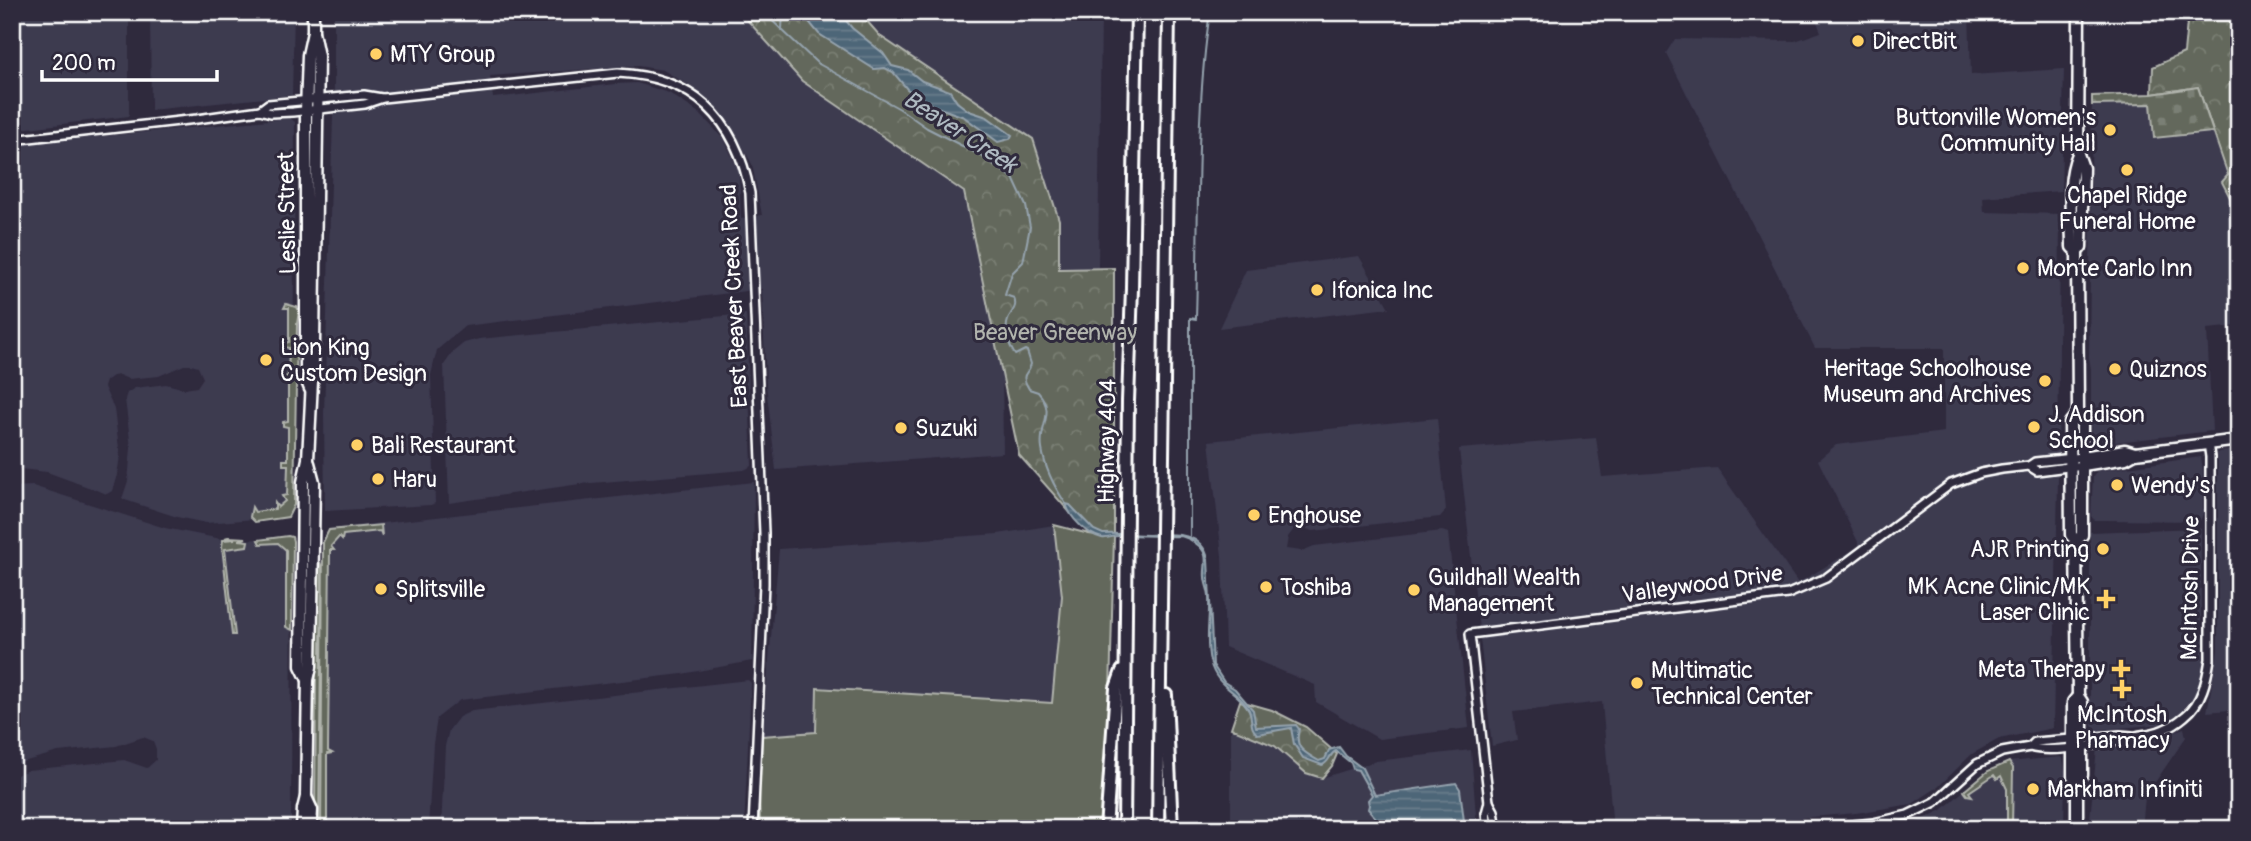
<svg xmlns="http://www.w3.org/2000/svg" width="2251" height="841" viewBox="0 0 2251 841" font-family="Pangolin,sans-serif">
<defs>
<pattern id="forest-crowns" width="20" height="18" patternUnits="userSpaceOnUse" patternTransform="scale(1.75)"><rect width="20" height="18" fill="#63685b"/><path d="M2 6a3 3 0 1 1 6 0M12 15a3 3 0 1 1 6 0" fill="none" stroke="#7a7f74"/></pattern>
<pattern id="cemetery-stones" width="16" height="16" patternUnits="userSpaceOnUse" patternTransform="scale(1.75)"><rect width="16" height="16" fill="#63685b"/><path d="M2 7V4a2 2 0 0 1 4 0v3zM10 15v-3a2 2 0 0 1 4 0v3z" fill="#7a7f74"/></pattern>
<pattern id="water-rules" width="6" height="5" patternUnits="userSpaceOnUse" patternTransform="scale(1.75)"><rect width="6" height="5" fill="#4e6678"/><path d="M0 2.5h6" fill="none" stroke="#697d8c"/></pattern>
</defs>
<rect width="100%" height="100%" fill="#2f2a3d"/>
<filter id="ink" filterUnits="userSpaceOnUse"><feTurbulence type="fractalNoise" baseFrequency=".0143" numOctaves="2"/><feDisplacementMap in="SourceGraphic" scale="14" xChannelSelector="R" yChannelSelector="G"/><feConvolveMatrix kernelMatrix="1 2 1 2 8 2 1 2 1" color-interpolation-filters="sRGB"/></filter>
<g filter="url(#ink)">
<!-- built -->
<g fill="#3d3a50" fill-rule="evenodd">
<polygon points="12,12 129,12 129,116 12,130"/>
<polygon points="150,12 294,12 292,95 151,110"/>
<path d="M 334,12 L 740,12 L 778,55 L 837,106 L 964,192 L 1002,366 L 1003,453 L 776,470 L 766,385 L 762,289 L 465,326 L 437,350 L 431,375 L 435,503 L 431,505 L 325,511 L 324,414 L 334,85 ZM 638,66 L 663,70 L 692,87 L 728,121 L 752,164 L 762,215 L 741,219 L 739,172 L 724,139 L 699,113 L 669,93 L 637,83 L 615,84 L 493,98 L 490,76 Z"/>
<polygon points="859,12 1101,12 1098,268 1059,269 1059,220"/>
<polygon points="1813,12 1969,12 1971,75 2064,69 2061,191 1983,197 1984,212 2060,214 2058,480 2053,728 1999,739 1972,754 1938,787 1912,804 1856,813 1676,829 1613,829 1602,702 1513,712 1517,740 1492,746 1459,449 1596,438 1602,477 1717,468 1798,583 1860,546 1818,460 1836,445 1944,432 1944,348 1815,348 1666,53 1675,39 1795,41 1821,32"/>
<polygon points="2198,87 2228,175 2222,182 2239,215 2239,326 2207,329 2212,431 2091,445 2091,369 2089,357 2092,96 2152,94"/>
<polygon points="290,118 295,122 292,511 290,516 206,523 177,517 122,499 128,481 131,448 125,399 127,393 135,388 166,384 185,389 197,387 203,378 198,367 191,365 184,365 159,376 128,379 119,375 113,376 106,381 104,387 114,409 120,456 117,475 112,491 107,494 47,472 12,468 12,145"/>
<polygon points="1359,256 1389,308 1219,328 1246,270"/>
<polygon points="746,314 752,466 744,470 580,484 449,503 444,365 453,352 464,343 479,339"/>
<polygon points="1437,418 1446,510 1440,517 1313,531 1301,527 1294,529 1288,537 1286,549 1302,551 1314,546 1442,531 1448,533 1469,728 1379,739 1316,702 1315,685 1225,647 1222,556 1209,441"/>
<polygon points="2239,449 2239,709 2207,712 2218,651 2218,452"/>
<polygon points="2201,457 2203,470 2203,514 2200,521 2104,520 2094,520 2091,516 2093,477 2097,471"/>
<polygon points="754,482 752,661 682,674 460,700 437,718 433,744 428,829 324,829 328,529"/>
<polygon points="33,486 165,528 221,539 245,540 292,536 291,829 12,829 12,777 28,770 124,760 147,768 156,760 156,749 153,741 143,737 116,746 58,752 12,765 12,487"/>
<polygon points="1054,525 1062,596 1052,703 818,688 816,732 762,736 779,549 998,534"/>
<polygon points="2198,528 2201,529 2201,634 2203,636 2203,669 2199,686 2194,696 2178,715 2162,724 2099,730 2093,728 2090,717 2090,532"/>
<polygon points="748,680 751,683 744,829 441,829 445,746 449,730 459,717 472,711"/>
<polygon points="1231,728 1275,746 1306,773 1322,778 1376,761 1471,750 1477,829 1231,829"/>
<polygon points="2184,728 2186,737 2145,797 2142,829 2089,829 2097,748 2134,746"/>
<polygon points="2060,757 2063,759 2065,771 2064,829 1897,829 1913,824 1942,810 1977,779 1995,767 2009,762"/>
</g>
<!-- green -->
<g fill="#63685b" stroke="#b1b4ad" stroke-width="2">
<polygon points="286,304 297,307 299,311 297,324 294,505 288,517 255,522 250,517 252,507 255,512 275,509 275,503 278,507 285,501 282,496 287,495 288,465 283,465 283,460 288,460 288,427 283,426 283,422 288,421 288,382 283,381 283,377 288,376 289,348 284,347 284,343 289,342 289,308 284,308"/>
<polygon points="381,525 382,536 380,531 343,535 342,540 339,537 331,546 334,550 330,550 328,751 332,753 327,754 327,829 321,829 323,542 329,530"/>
<polygon points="1054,525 1089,534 1114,536 1110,693 1100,829 760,829 759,790 762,736 816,732 817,688 1052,703 1062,596"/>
<polygon points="288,536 292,537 293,541 292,630 286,627 286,550 278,543 260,544 258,540"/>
<polygon points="228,537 246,538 239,540 248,541 247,546 225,549 235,635 232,635 222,546 223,540 235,539 225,538"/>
<polygon points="320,562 322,568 319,829 315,829 316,657"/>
<polygon points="2009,762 2013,768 2012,829 2007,829 2007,789 2001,776 1997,779 1994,775 1969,792 1972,796 1967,795 1964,791 1988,771"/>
</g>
<!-- forest -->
<g fill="url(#forest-crowns)" stroke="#b1b4ad" stroke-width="2">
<polygon points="740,12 859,12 880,36 1033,139 1059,220 1059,269 1114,268 1114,536 1089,534 1019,455 964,192 802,81"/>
<polygon points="2188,12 2239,12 2239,215 2222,182 2228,175 2198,87 2152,94 2153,67 2184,53"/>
<polygon points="1240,701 1272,710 1306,727 1337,754 1332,766 1322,778 1306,773 1275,746 1231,728"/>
</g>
<!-- cemetery -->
<polygon fill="url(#cemetery-stones)" stroke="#b1b4ad" stroke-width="2" points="2198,87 2213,132 2154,138 2151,104 2092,105 2092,96 2152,94"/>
<!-- water -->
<g fill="url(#water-rules)" stroke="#95a3ae" stroke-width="2">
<polygon points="801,12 839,12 852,28 883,53 892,66 908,70 922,81 950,91 957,102 969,111 987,117 1012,135 1010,139 998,142 964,117 934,106 907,89 893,72 885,68 874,69 819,34"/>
<path d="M 1066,504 L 1070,505 L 1094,530 L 1103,534 C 1118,533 1133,535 1148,535 C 1170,534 1202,530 1208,559 L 1213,665 L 1224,682 L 1235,689 L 1253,710 L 1256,727 L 1296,725 L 1299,729 C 1294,749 1304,752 1319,761 L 1325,759 L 1329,750 L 1339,747 L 1346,756 L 1362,768 L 1375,795 L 1456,783 L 1460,789 L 1465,829 L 1379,829 L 1376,818 L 1368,809 L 1369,805 L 1368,800 L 1372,795 L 1358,770 L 1353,769 L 1351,763 L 1336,751 C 1329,754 1330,762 1322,765 L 1303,758 L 1294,744 L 1291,728 C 1279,730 1269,732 1257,734 C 1249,727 1253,719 1249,710 C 1237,689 1217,689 1210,661 C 1205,641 1210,619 1209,598 C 1209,590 1205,584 1205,577 C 1204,570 1207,562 1205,555 C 1203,546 1189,538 1181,536 C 1160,537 1139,534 1118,536 C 1112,536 1108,539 1102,538 C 1086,534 1070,518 1066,504 Z"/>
</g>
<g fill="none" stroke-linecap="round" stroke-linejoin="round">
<!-- stream -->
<g stroke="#95a3ae" stroke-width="2">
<path d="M 763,12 L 817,63 L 900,109 L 927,128 L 980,155 L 1013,178 L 1026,206 L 1030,227 L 1023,262 L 1012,273 L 1005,295 L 1014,298 C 1018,309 1011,310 1008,320 C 1004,331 1009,346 1015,355 L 1025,350 L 1027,351 L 1031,364 C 1028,376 1019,372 1029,389 L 1038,392 C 1057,414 1038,425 1042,449 C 1045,469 1055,488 1066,504"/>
<polyline points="782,29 783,12"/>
<path d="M 1190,536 L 1190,318 L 1196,319 C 1199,219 1195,111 1210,12"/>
</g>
<!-- minor casing -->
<g stroke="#fff" stroke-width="12">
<g id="minor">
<polyline points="260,110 268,104 364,95 382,98"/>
<path d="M 12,140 L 197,119 L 260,110 L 271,113 L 293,112 L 365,104 L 383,98 L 618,73 C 695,77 736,119 750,193 L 764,533 L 764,584 L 753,829"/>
<polyline points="2029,466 2037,471 2083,465"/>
<path d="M 2030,747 C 2054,755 2111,742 2136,736 C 2145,734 2153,734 2162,730 C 2170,727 2178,722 2185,716 C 2202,703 2207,679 2210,659 L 2210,457 L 2208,443"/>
<polyline points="1489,802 1494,811 1497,829"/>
<polyline points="1488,829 1486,813 1489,802 1470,634 1788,594 1826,578 1951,484 1981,473 2002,469 2029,466 2035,462 2083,457"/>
<polyline points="1813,829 1873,823 1908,815 1935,802 1977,764 2002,752 2030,747 2035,742 2120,735 2132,736"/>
</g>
</g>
<!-- major casing -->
<g stroke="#fff" stroke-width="15">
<g id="major">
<path d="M 2077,252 L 2072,247 C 2072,218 2066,181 2078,154"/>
<polyline points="310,389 306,379 306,111 308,55 313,32 313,12"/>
<polyline points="2083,457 2125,450 2135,453"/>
<polyline points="2083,465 2126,458 2135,453 2239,440"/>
<polyline points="2076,541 2082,535 2082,422 2078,413 2077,252 2081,247 2083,168 2078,154 2079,12"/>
<polyline points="308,680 301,666 303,482 308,459 314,342 318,56 313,32"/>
<polyline points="2077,784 2082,775 2082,702 2078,696 2076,541 2071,535 2070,423 2078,413"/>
<polyline points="306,797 312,810 311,829"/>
<polyline points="302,829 303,809 306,797 308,680 311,667 314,482 309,463"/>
<polyline points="2077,829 2077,784 2073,776 2073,702 2078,696"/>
</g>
</g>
<!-- highway casing -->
<g stroke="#fff" stroke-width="16">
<g id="highway">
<polyline points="1166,695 1172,829"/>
<polyline points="1106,829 1116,688 1122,671"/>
<polyline points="1124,829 1128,401 1132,288 1137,12"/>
<polyline points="1158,829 1169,12"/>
</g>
</g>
<!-- minor -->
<use href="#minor" stroke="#2f2a3d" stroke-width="7"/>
<!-- major -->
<use href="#major" stroke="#2f2a3d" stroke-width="10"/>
<!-- highway -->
<use href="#highway" stroke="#2f2a3d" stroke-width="10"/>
</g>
</g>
<!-- markers -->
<g fill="#ffd166" stroke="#2f2a3d" stroke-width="2.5">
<circle cx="1858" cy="41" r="7"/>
<circle cx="376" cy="54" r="7"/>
<circle cx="2110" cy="130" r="7"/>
<circle cx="2127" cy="170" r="7"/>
<circle cx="2023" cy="268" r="7"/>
<circle cx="1317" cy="290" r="7"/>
<circle cx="266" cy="360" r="7"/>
<circle cx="2115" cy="369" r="7"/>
<circle cx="2045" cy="381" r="7"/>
<circle cx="2034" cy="427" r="7"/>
<circle cx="901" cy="428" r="7"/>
<circle cx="357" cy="445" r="7"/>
<circle cx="378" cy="479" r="7"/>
<circle cx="2117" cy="485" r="7"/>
<circle cx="1254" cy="515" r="7"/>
<circle cx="2103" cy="549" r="7"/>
<circle cx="1266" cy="587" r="7"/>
<circle cx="381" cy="589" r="7"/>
<circle cx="1414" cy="590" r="7"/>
<path d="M2102.5 588.5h7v7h7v7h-7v7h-7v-7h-7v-7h7z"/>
<path d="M2117.5 658.5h7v7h7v7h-7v7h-7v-7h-7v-7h7z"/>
<circle cx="1637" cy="683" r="7"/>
<path d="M2118.5 678.5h7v7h7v7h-7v7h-7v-7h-7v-7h7z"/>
<circle cx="2033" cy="789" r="7"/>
</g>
<g text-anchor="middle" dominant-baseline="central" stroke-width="6" stroke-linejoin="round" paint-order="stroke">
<!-- poi labels -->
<g font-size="23" fill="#fff" stroke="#2f2a3d" text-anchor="start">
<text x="1872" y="41">DirectBit</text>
<text x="390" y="54">MTY Group</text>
<text x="2096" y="117" text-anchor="end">Buttonville Women's<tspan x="2096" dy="26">Community Hall</tspan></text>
<text x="2127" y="195" text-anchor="middle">Chapel Ridge<tspan x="2127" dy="26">Funeral Home</tspan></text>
<text x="2037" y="268">Monte Carlo Inn</text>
<text x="1331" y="290">Ifonica Inc</text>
<text x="280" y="347">Lion King<tspan x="280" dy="26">Custom Design</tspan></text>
<text x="2031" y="368" text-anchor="end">Heritage Schoolhouse<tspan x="2031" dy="26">Museum and Archives</tspan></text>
<text x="2129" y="369">Quiznos</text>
<text x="2048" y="414">J. Addison<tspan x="2048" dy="26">School</tspan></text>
<text x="915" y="428">Suzuki</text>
<text x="371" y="445">Bali Restaurant</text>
<text x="392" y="479">Haru</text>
<text x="2131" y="485">Wendy's</text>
<text x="1268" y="515">Enghouse</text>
<text x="2089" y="549" text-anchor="end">AJR Printing</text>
<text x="1428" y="577">Guildhall Wealth<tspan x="1428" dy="26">Management</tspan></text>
<text x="2090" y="586" text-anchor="end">MK Acne Clinic/MK<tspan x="2090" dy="26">Laser Clinic</tspan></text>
<text x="1280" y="587">Toshiba</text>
<text x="395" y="589">Splitsville</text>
<text x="2105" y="669" text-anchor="end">Meta Therapy</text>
<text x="1651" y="670">Multimatic<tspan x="1651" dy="26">Technical Center</tspan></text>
<text x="2122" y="714" text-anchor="middle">McIntosh<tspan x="2122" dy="26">Pharmacy</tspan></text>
<text x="2047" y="789">Markham Infiniti</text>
</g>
<!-- street labels -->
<g font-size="23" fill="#fff" stroke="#2f2a3d">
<text transform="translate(287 213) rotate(-91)">Leslie Street</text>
<text transform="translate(734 296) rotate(-93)">East Beaver Creek Road</text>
<text transform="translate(1107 441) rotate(-89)">Highway 404</text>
<text transform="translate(1702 584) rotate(-8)">Valleywood Drive</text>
<text transform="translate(2190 588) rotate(-89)">McIntosh Drive</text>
</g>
<!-- park labels -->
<g font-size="23" fill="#b1b4ad" stroke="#2f2a3d">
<text x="1055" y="332">Beaver Greenway</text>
</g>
<!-- water labels -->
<g font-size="24" font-style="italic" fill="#afbac2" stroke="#2f2a3d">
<text transform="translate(960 132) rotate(33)">Beaver Creek</text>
</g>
</g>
<!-- margin -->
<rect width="2251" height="841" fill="none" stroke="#2f2a3d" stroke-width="42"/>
<rect x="21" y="21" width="2209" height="799" fill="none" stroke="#fff" stroke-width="2.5" filter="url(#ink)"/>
<!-- scale -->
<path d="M42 70v10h175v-10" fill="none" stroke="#ffffff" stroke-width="3.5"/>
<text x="52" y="70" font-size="21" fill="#ffffff" stroke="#2f2a3d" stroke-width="5" paint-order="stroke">200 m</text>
</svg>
